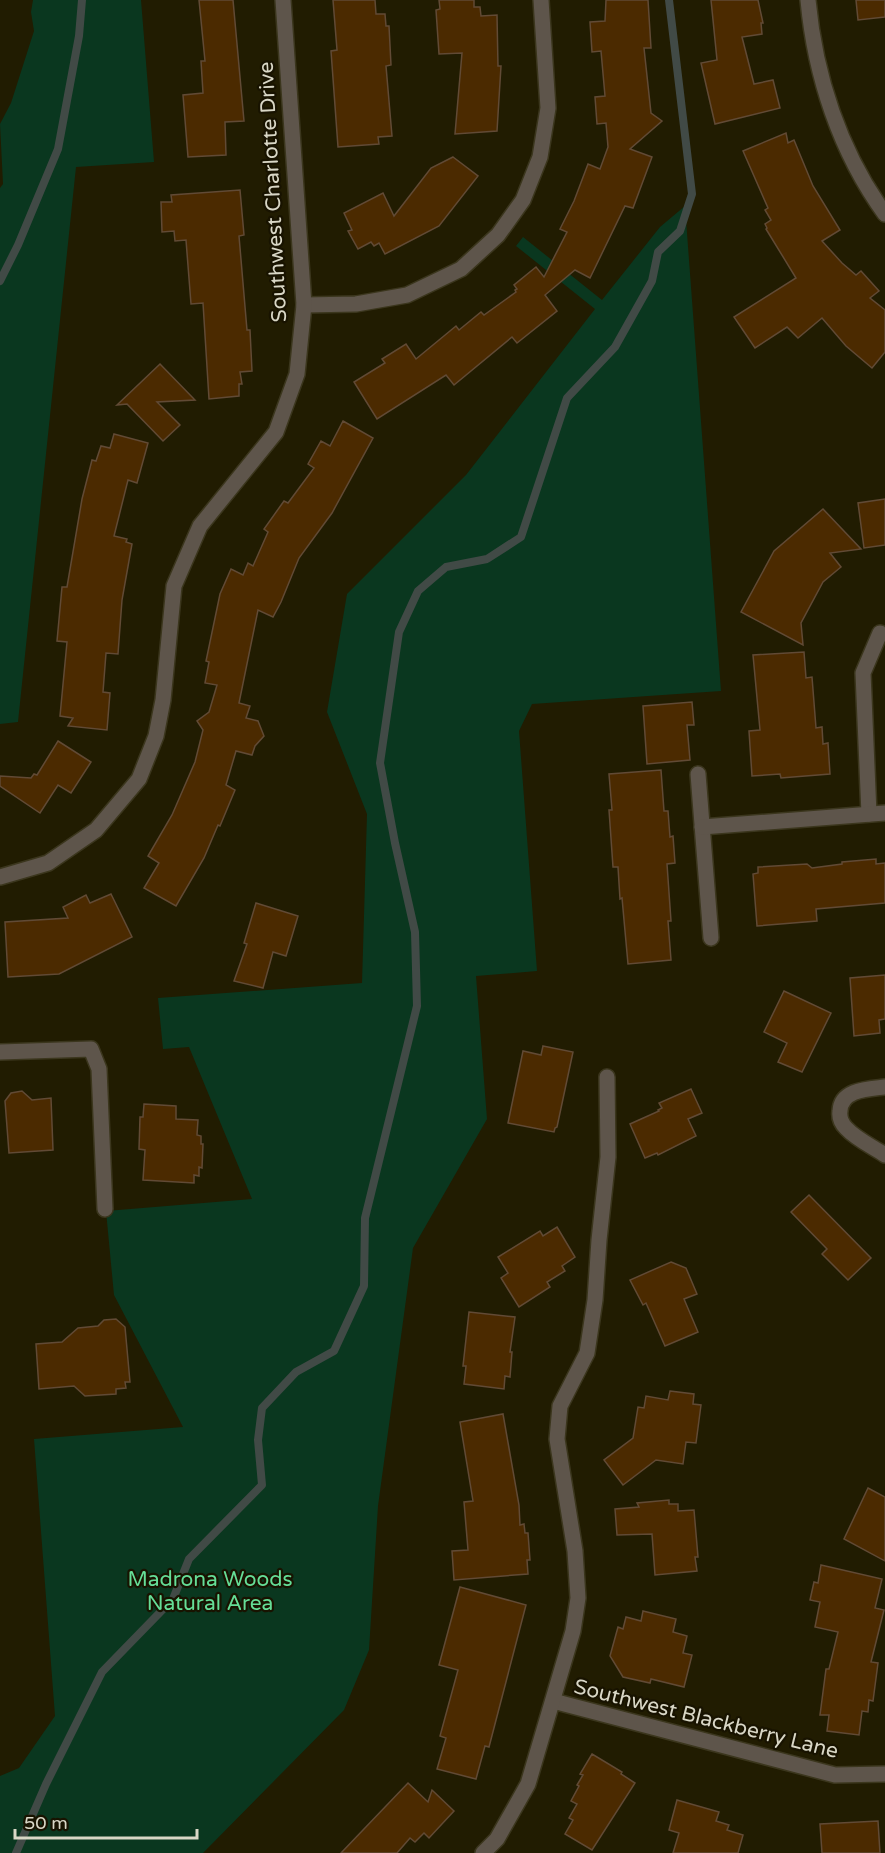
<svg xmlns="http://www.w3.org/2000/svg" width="885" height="1853" viewBox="0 0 885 1853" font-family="'Varela Round',sans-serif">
<rect width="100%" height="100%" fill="#211c01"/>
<!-- green -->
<g fill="#0a371f">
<polygon points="33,0 141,0 154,162 76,167 18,722 0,724 0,188 3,184 0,124 11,103 34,31 31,12"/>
<polygon points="685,206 721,691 532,704 519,731 537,971 476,976 487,1119 413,1248 378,1506 369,1650 344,1710 203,1853 0,1853 0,1776 19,1768 55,1716 34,1439 183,1427 114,1295 106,1211 252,1199 189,1047 163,1049 158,998 362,983 367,814 327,712 347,594 466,475 595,309 516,246 523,237 602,300 660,227"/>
</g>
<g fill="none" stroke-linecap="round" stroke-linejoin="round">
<!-- stream -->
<g stroke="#414a46" stroke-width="8">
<polyline points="0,281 18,245 58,149 79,36 82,0"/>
<polyline points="16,1853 46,1784 102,1672 173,1599 189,1559 262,1485 258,1440 262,1408 296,1372 334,1351 364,1286 365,1218 417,1006 415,932 395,843 380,763 399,632 418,591 446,567 487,559 521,537 567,398 615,347 652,281 658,252 680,231 692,194 669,0"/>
</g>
</g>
<!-- building -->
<g fill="#4b2a00" stroke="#614a35" stroke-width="1.5">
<polygon points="199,0 233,0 244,121 225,122 226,155 188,157 183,95 203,93 201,61 205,61"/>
<polygon points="333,0 375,0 376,14 385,14 386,26 389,26 391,65 386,66 392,136 378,137 379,144 338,147 331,51 337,50"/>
<polygon points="439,0 474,0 474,7 480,7 481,16 497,15 498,66 501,66 497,131 455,134 462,53 439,54 436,10 440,9"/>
<polygon points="606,0 648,0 651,48 644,48 651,113 662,121 630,149 652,157 633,208 625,206 590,278 575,270 545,295 557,311 517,343 512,337 454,385 446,375 377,419 354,382 385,363 382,359 406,344 416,359 456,326 459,330 481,312 484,315 516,292 515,290 517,289 514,285 536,267 544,277 567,232 560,229 574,201 588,164 600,169 608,147 606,123 597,124 595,97 605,96 601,51 592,52 590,22 605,21"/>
<polygon points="711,0 758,0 763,23 761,23 762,34 742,37 754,84 773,80 780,108 715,124 701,63 717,60"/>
<polygon points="856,0 885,0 885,17 858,20"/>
<polygon points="786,133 788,143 794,140 813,186 840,230 822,241 842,263 856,275 861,271 879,291 870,298 885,310 885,352 872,368 846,346 822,318 798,338 787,327 755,348 734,317 796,278 766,229 767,228 765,224 771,220 765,210 768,208 743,151"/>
<polygon points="453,157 478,176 439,226 385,254 379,243 374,246 371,242 358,249 348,231 352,230 344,213 383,193 394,216 431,168"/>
<polygon points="240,190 244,235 239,236 247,330 250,330 252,371 240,372 242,384 239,384 239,396 209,399 203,303 191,304 186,240 175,241 174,231 162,232 161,202 172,202 171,195"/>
<polygon points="160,364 195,400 157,402 180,425 163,441 127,404 117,405"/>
<polygon points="343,421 373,438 332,513 299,558 281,602 273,617 258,610 239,703 250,706 246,718 258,721 264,736 255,746 252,755 236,751 226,785 235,790 220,826 218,825 204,858 176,906 144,888 159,863 148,856 172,815 195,762 203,730 197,721 209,712 217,685 205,683 209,662 206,661 220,594 231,569 243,575 248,563 253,566 268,532 264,529 284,501 288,503 314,468 308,464 321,441 330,446"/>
<polygon points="114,434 148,443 137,483 128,480 114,536 127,539 126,542 132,544 122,600 118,654 106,653 103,692 110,693 107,730 68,726 73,718 60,716 67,642 57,641 62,587 67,587 82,499 92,460 96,461 101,446 110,448"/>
<polygon points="885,499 885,545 864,548 858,503"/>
<polygon points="823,509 861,549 830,553 841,567 823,582 801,623 803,645 741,612 774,551"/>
<polygon points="804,652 806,678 812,677 816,728 822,727 823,744 828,743 830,774 781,778 780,774 752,776 749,731 760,730 753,655"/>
<polygon points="692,702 694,725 687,725 690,760 647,764 643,706"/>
<polygon points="58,741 91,762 71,793 58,785 40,813 0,786 0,776 31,778 34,774 37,775"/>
<polygon points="661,770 664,811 668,811 670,837 673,836 675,863 667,864 671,921 668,921 671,960 628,964 622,898 620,899 618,867 613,867 609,810 612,810 609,774"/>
<polygon points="876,859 876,864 885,863 885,903 816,909 817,921 757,926 753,874 758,873 758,867 807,864 812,868 842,864 842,862"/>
<polygon points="111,894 132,937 59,974 8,977 5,922 68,918 63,907 86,895 90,903"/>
<polygon points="256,903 298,916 286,956 273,952 263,988 234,981 247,944 244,943"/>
<polygon points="885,975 885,1019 879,1020 880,1033 854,1036 850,978"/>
<polygon points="784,991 831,1013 802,1072 778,1062 787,1043 764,1032"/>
<polygon points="543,1046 573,1052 557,1127 555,1128 554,1132 508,1123 523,1051 541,1055"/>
<polygon points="691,1089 702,1113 688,1119 696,1136 658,1155 657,1153 645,1158 630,1124 659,1111 658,1110 662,1108 659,1103"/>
<polygon points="22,1091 32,1100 51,1098 53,1150 9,1153 5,1101 11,1093"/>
<polygon points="144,1104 176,1106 176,1119 198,1120 197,1135 201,1136 201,1144 203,1144 202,1168 199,1167 199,1176 194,1175 194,1183 143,1180 145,1150 139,1149 140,1117 143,1117"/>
<polygon points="809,1195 871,1258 848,1280 822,1254 827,1249 791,1212"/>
<polygon points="557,1227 575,1257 562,1266 565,1271 547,1282 550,1287 519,1307 501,1278 508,1273 498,1257 540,1231 543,1236"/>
<polygon points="671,1262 686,1268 697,1294 684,1299 698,1332 665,1346 646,1303 643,1305 630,1280"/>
<polygon points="469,1312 515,1317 510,1352 512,1352 510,1377 505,1376 504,1389 464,1384 466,1366 463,1366"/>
<polygon points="116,1319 125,1327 130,1382 125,1382 126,1388 116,1389 116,1394 85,1396 74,1386 39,1389 36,1344 62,1342 78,1328 98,1326 104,1320"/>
<polygon points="670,1391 694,1394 693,1404 701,1405 696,1443 686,1442 683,1464 656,1460 623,1485 604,1460 633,1438 638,1407 644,1408 646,1396 668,1400"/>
<polygon points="503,1414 519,1505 520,1525 524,1524 525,1533 528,1533 530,1560 527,1560 528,1574 454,1580 452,1551 468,1550 464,1502 473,1501 460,1422"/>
<polygon points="868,1488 885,1497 885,1561 844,1539"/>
<polygon points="669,1500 669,1504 678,1504 678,1511 694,1510 698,1557 695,1557 697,1571 655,1575 652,1534 617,1535 615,1509 639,1507 637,1503"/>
<polygon points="821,1565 882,1579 875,1608 884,1610 871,1662 878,1663 873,1701 869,1700 868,1712 862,1711 859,1735 827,1731 829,1715 820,1715 826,1669 829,1669 838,1632 815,1627 820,1602 810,1600 814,1582 818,1583"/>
<polygon points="460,1587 526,1605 489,1747 485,1746 476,1779 437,1769 446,1738 440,1736 458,1670 439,1665"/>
<polygon points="643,1611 676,1619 673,1632 687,1636 683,1653 692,1655 684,1687 651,1679 650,1683 623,1677 610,1656 618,1627 623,1629 626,1617 641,1621"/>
<polygon points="592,1754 622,1772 621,1774 635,1783 592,1850 565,1834 573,1820 569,1818 577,1804 571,1801 579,1786 577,1785 583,1775 580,1774"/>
<polygon points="408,1783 428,1802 432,1790 454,1811 429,1838 424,1833 415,1842 410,1838 397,1853 341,1853"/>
<polygon points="677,1800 719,1812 716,1821 729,1825 727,1830 743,1835 738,1853 673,1853 679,1833 669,1830"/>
<polygon points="878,1821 880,1853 822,1853 820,1824"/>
</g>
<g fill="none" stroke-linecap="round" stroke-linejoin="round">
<!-- minor casing -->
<g stroke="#3b361d" stroke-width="18">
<g id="minor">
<path d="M 808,0 C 815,76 840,152 885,214"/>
<polyline points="304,305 356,304 407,295 461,269 498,235 523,200 540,157 548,108 541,0"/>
<polyline points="698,774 711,938"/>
<polyline points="869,814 863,673 880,633"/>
<polyline points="702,827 885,813"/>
<polyline points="0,877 48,863 96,830 139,779 156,736 163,700 174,586 200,526 276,432 297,374 304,305 283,0"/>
<polyline points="0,1052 91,1049 99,1069 105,1209"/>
<path d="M 885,1087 C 869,1089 841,1089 840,1111 C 839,1118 842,1124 846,1128 C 856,1139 873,1147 885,1155"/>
<polyline points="553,1701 835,1775 885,1774"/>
<polyline points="483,1853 497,1839 528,1784 573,1631 578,1598 575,1551 557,1439 560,1406 587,1353 595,1300 599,1240 608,1157 607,1077"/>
</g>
</g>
<!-- minor -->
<use href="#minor" stroke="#5e554b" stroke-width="15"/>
</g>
<g text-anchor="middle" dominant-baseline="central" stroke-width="4.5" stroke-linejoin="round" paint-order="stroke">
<!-- street labels -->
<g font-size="21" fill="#d9d7c6" stroke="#181300">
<text transform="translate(273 192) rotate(-93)">Southwest Charlotte Drive</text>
<text transform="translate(706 1719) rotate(14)">Southwest Blackberry Lane</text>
</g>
<!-- park labels -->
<g font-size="21" fill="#65de97" stroke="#181300">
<text x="210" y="1579">Madrona Woods<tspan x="210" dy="24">Natural Area</tspan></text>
</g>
</g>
<!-- scale -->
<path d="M15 1829v9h182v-9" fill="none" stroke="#d9d7c6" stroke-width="3"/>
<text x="24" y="1829" font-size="18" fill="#d9d7c6" stroke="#181300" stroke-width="4.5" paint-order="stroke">50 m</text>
</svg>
